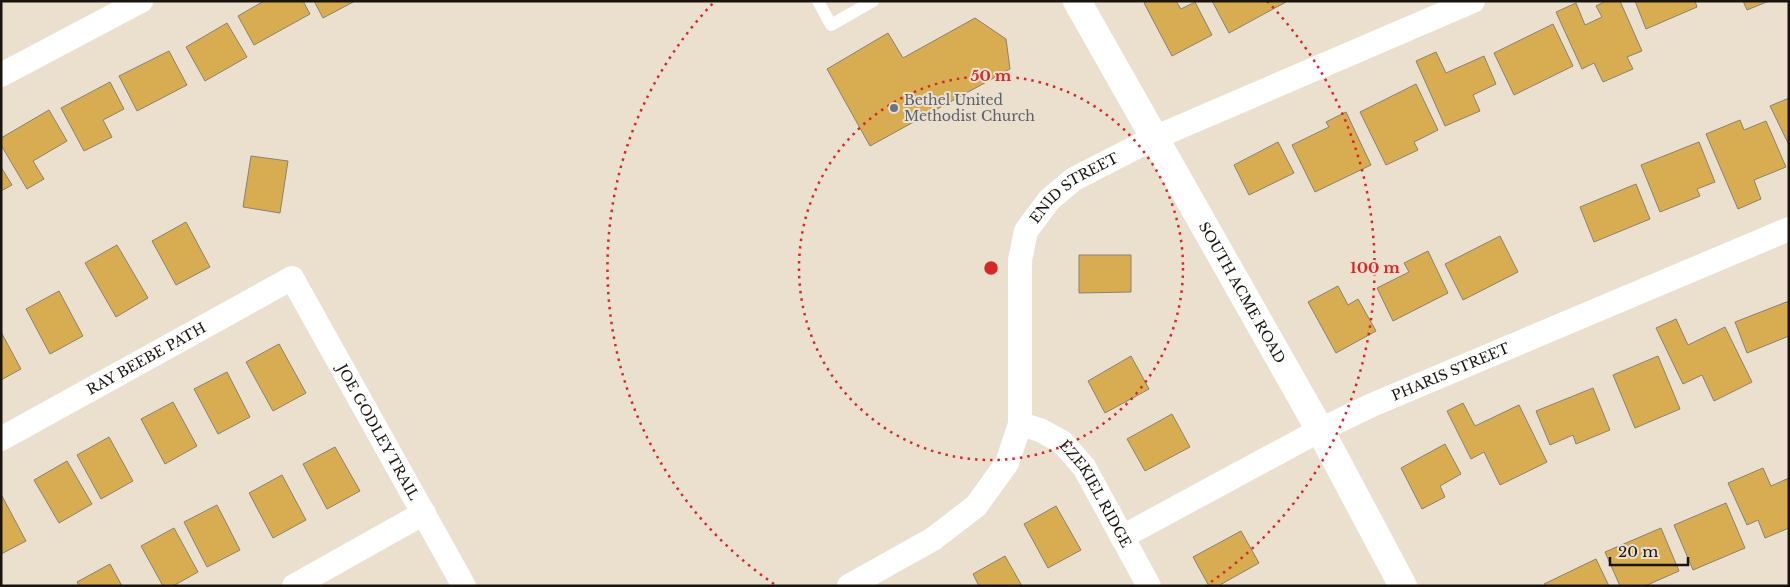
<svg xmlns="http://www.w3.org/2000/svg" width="1790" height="587" viewBox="0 0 1790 587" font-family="'Libre Baskerville',serif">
<rect width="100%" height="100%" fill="#eae0cd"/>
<!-- building -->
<g fill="#d8ad52" stroke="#8a8170">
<polygon points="264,1 303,1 310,14 254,45 238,16"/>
<polygon points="314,1 355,1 323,18"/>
<polygon points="1147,1 1176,1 1181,9 1195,2 1212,35 1172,56 1144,3"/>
<polygon points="1212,1 1286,1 1286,2 1229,33"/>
<polygon points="1606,1 1620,1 1642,51 1627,57 1633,69 1603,82 1594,63 1582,69 1556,12 1576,3 1585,25 1602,17 1596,6"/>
<polygon points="1635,1 1695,1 1697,7 1646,29"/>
<polygon points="1743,1 1769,1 1747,10"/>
<polygon points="975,18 1006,39 1010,69 870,146 827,69 888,33 903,58"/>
<polygon points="227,23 247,57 205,81 186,47"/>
<polygon points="1553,24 1573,66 1514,95 1494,53"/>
<polygon points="169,51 187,85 137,111 119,76"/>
<polygon points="1436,52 1446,73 1484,56 1496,84 1473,95 1480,111 1445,126 1416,61"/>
<polygon points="110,82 124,109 103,120 112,137 84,151 61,108"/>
<polygon points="1416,84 1438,130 1414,142 1418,150 1386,165 1360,112"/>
<polygon points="1789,98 1789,145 1770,106"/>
<polygon points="49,110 67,141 33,161 44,179 27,189 1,145 1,138"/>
<polygon points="1346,112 1371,165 1315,192 1292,145 1329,127 1326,122"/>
<polygon points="1740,120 1744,130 1766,121 1786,167 1754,180 1761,199 1738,209 1706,134"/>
<polygon points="1278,142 1294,173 1249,195 1234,165"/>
<polygon points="1699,142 1715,182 1697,189 1700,196 1660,212 1641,165"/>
<polygon points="251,156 288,161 280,213 243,207"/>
<polygon points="1,167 12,185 1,191"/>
<polygon points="1636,184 1650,219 1594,242 1580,207"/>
<polygon points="186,222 210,267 176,285 152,241"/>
<polygon points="1500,236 1518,272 1463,300 1445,264"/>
<polygon points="117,245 148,298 116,317 85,263"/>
<polygon points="1428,251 1448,293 1393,321 1377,288 1409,272 1404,263"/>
<polygon points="1079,255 1131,255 1131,292 1079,293"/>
<polygon points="1338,286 1348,305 1358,299 1376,331 1336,353 1308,302"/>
<polygon points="59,291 83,336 50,354 26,309"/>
<polygon points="1789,301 1789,336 1747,353 1735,322"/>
<polygon points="1676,319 1688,345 1725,327 1752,382 1714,401 1702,375 1683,384 1656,328"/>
<polygon points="1,332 21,369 1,380"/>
<polygon points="279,344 306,393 273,411 246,362"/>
<polygon points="1131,356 1149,389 1105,413 1088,381"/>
<polygon points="1658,356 1680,409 1635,428 1613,375"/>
<polygon points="227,372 250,417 218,434 194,389"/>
<polygon points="1593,388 1610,430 1576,444 1573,435 1550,445 1536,411"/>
<polygon points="173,402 197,446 165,464 141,419"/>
<polygon points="1463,403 1475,426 1519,405 1547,462 1500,485 1484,452 1471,459 1447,411"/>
<polygon points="1172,414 1190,447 1145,471 1127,439"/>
<polygon points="109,437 133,481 101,499 77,455"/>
<polygon points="1445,444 1461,474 1440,486 1445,497 1422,509 1401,468"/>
<polygon points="335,447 360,491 327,509 303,464"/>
<polygon points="67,461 92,504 59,523 34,480"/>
<polygon points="1763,468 1771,486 1789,478 1789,528 1765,538 1758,520 1747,525 1728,483"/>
<polygon points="282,475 306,520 273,538 249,493"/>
<polygon points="2,496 26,541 1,554 1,497"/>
<polygon points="1726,503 1745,548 1693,570 1674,525"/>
<polygon points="217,505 240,550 207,567 184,522"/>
<polygon points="1056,506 1081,550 1048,568 1024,524"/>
<polygon points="174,528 198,572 173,586 163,586 141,546"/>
<polygon points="1661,528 1679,571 1645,586 1620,586 1605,552"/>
<polygon points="1241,531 1259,563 1218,586 1209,586 1193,557"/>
<polygon points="1005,556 1022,586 979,586 973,574"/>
<polygon points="1596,559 1609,586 1545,586 1544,584"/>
<polygon points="110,564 122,586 79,586 77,582"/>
</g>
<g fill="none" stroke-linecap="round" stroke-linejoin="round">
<!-- service -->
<polyline stroke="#fff" stroke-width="12" points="818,1 831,25 873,1"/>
<!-- minor -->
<g stroke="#fff" stroke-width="24">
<polyline points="1,75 141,1"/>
<path id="s1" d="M 1020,424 L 1040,430 L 1062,442 L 1084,467 L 1149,586"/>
<path id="s2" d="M 1,439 L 292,278 L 464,586"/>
<path id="s3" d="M 1122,537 L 1320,430 L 1372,405 L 1789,229"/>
<polyline points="294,586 424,513"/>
<path id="s4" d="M 849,586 L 933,539 L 976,506 L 1007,463 L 1020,424 L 1020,260 L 1026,231 L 1049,200 L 1074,179 L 1154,138 L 1473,1"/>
</g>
<!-- tertiary -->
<path stroke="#fff" stroke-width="28" id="s5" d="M 1077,1 L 1320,430 L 1403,586"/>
</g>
<!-- distance rings -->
<g fill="none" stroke="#d62828" stroke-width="2.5" stroke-dasharray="2.5 5">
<circle cx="991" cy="268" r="192"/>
<path d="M774 584A384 384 0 0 1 715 1M1267 1A384 384 0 0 1 1208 584"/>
</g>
<!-- markers -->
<circle fill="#6b7280" stroke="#eae0cd" stroke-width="2" cx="894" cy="108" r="5"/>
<g text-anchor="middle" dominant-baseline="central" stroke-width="4" stroke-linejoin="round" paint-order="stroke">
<!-- worship labels -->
<g font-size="14" fill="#5b616d" stroke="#eae0cd" text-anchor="start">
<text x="904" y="100">Bethel United<tspan x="904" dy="16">Methodist Church</tspan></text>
</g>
<!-- street labels -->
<g font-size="14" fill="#19150e" stroke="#eae0cd">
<text stroke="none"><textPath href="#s4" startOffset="504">ENID STREET</textPath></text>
<text stroke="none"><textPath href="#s5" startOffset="335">SOUTH ACME ROAD</textPath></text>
<text stroke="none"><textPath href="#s2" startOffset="166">RAY BEEBE PATH</textPath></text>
<text stroke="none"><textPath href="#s3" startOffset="368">PHARIS STREET</textPath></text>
<text stroke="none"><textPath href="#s2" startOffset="509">JOE GODLEY TRAIL</textPath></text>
<text stroke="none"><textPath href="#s1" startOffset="108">EZEKIEL RIDGE</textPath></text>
</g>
</g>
<circle cx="991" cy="268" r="8" fill="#d62828" stroke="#eae0cd" stroke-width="2.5"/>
<g font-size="15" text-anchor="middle" font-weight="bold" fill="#d62828" stroke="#eae0cd" stroke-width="4" stroke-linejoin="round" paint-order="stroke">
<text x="991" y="81">50 m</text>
<text x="1375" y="273">100 m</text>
</g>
<!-- border -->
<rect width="1790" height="587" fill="none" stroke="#19150e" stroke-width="5"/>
<!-- scale -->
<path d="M1610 557v8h78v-8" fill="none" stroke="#19150e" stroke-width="2.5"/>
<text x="1618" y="557" font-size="15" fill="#19150e" stroke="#eae0cd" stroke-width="4" paint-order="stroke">20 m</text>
</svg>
